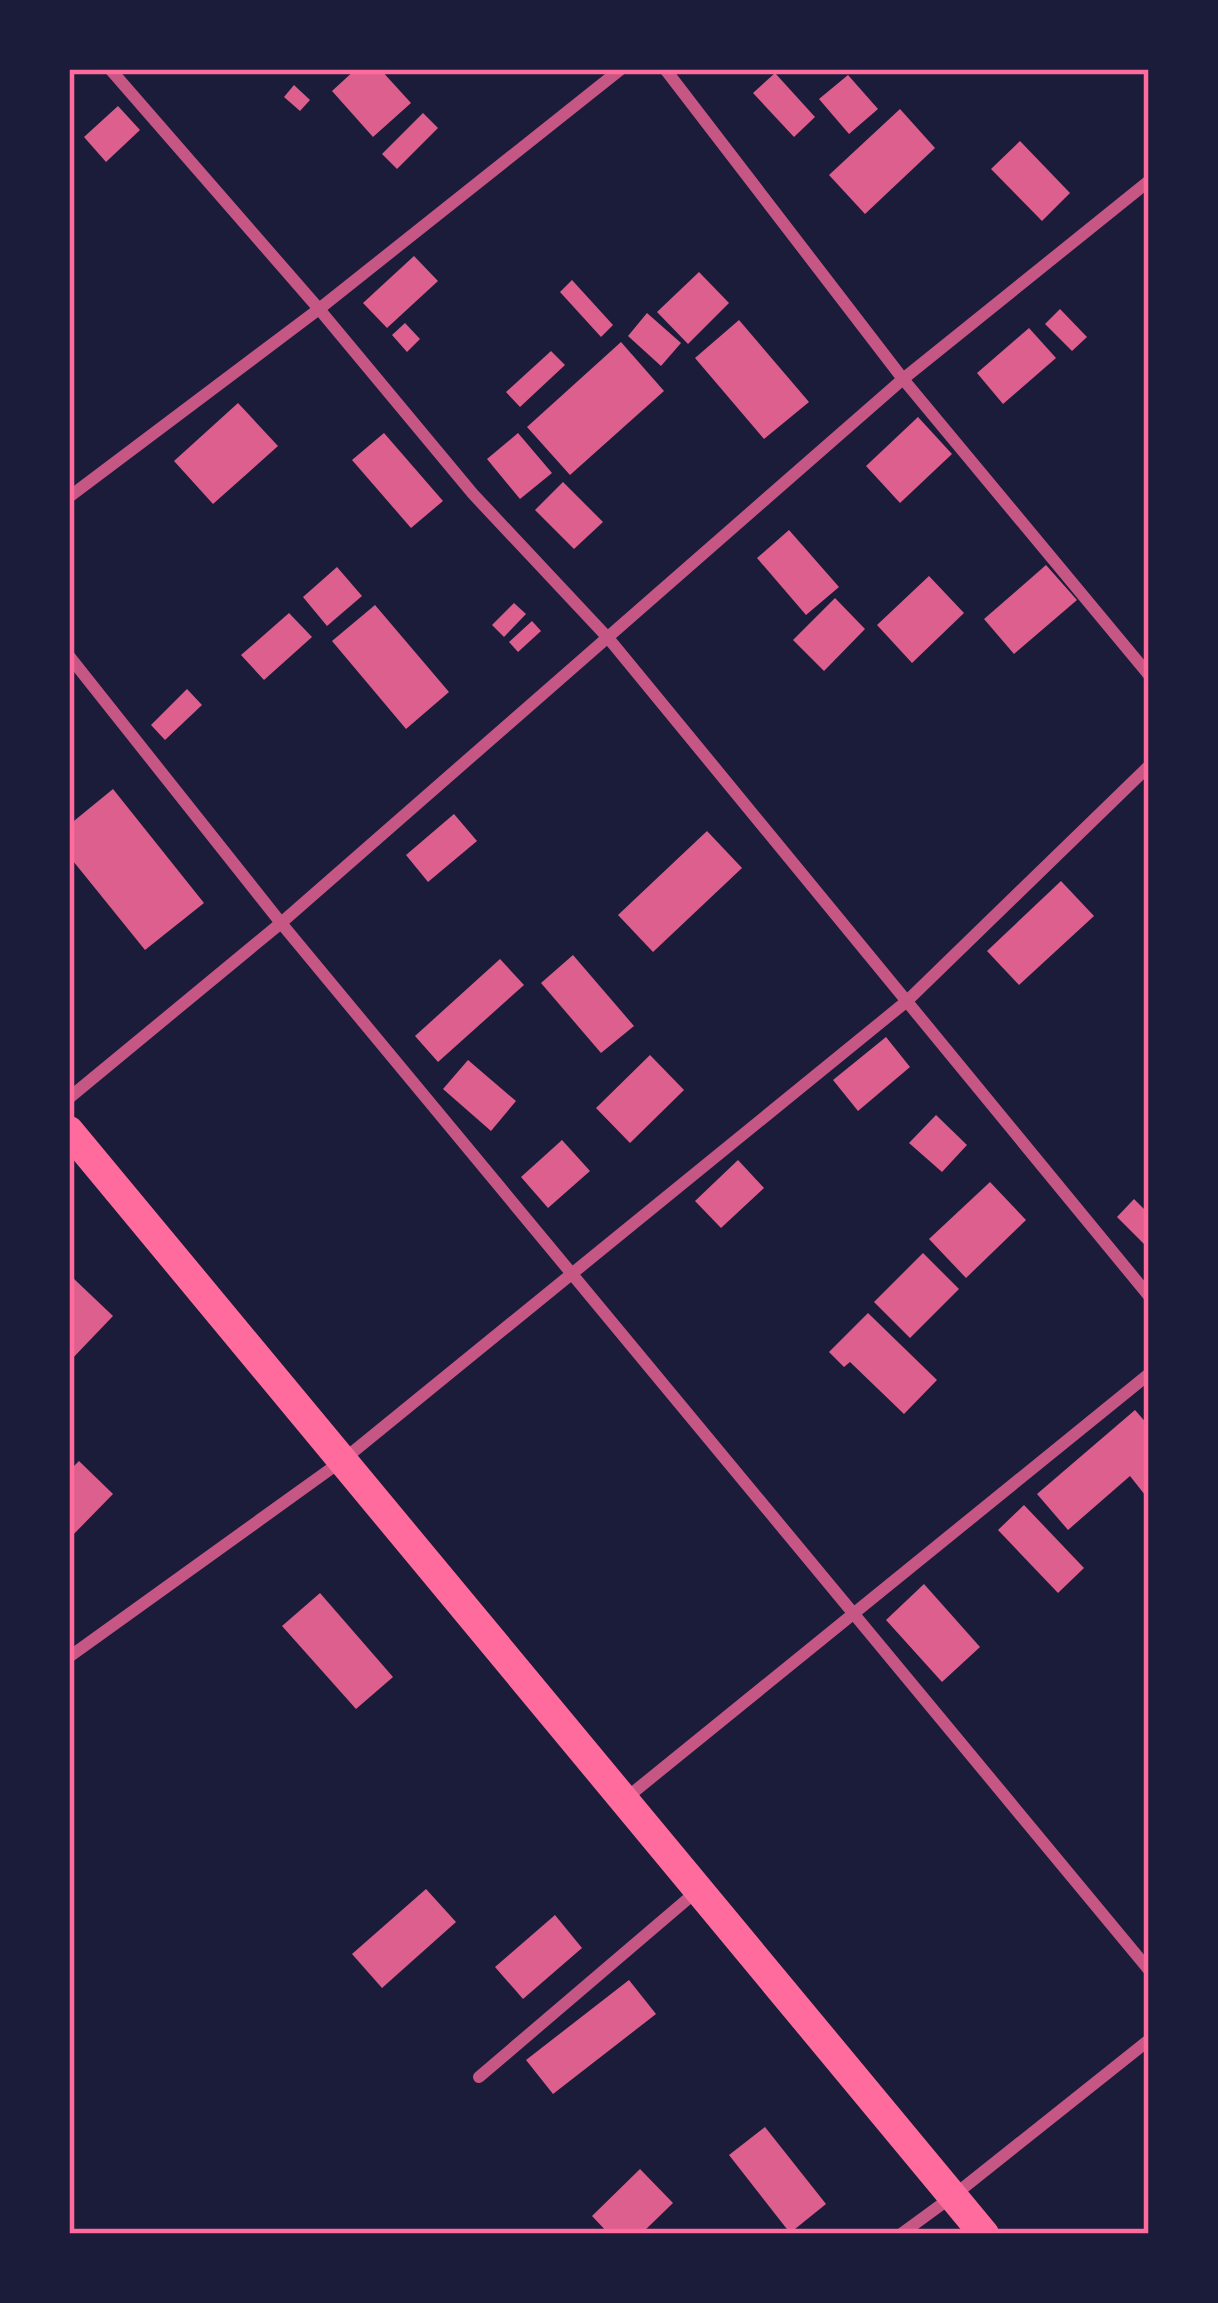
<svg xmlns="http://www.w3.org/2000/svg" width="1218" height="2303" viewBox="0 0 1218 2303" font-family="'Varela Round',sans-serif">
<rect width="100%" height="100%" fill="#1b1b3a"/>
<!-- building -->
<g fill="#dd5f8e">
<polygon points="356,69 380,69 411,103 373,137 332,91"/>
<polygon points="775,73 815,117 794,137 753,93"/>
<polygon points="848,75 878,109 849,134 819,99"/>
<polygon points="294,85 310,100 300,111 284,97"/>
<polygon points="118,106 140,130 106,162 84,137"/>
<polygon points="900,109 935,148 865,214 829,175"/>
<polygon points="423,113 438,128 397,169 382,154"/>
<polygon points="1020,141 1070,193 1042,221 991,169"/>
<polygon points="414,256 438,281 387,328 363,303"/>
<polygon points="699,272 729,303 688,344 657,312"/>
<polygon points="572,280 613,325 601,337 560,292"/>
<polygon points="1060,309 1087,337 1072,351 1045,324"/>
<polygon points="647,313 681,343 661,366 628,336"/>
<polygon points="739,320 809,402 764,439 695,358"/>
<polygon points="405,323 420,339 407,352 392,335"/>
<polygon points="1029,328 1056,358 1003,404 977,373"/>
<polygon points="621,342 664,391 570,475 527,427"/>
<polygon points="551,351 565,365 520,407 506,392"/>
<polygon points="238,403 278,446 213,504 174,461"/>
<polygon points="918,417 952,454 900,503 866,466"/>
<polygon points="384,433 443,501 411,528 352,460"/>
<polygon points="518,433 552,473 520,499 487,459"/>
<polygon points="563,482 603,522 574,549 535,510"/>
<polygon points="789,530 839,587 806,615 757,558"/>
<polygon points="1046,565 1077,600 1014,654 984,619"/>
<polygon points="337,567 362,596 327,626 303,597"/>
<polygon points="929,576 964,613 912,663 877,625"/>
<polygon points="835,598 865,629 824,671 793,640"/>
<polygon points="514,603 526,614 504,637 492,625"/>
<polygon points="375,605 449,692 406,729 332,641"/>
<polygon points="289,613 312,637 264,680 241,655"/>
<polygon points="532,621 541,631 518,652 509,642"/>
<polygon points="187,689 202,705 165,740 151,725"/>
<polygon points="113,789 204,903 145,950 69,856 69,825"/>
<polygon points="454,814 477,841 428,882 406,855"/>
<polygon points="707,831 742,868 653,952 618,915"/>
<polygon points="1061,881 1094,916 1019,985 987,951"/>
<polygon points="573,955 634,1026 601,1053 541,983"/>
<polygon points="500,959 524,985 438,1062 415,1036"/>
<polygon points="886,1037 910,1067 858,1111 833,1080"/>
<polygon points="650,1055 684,1090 630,1143 596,1108"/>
<polygon points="468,1060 516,1101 491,1131 443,1089"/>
<polygon points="936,1115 967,1145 942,1172 909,1143"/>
<polygon points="562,1140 590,1171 548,1208 521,1177"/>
<polygon points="738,1160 764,1188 721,1228 695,1201"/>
<polygon points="990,1182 1026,1220 966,1278 929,1239"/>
<polygon points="1134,1199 1149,1214 1149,1239 1144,1244 1117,1217"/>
<polygon points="923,1253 959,1289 910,1338 874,1302"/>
<polygon points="72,1277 113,1316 69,1362 69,1280"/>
<polygon points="868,1313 937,1380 904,1414 850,1362 844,1367 829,1352"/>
<polygon points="1135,1410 1149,1426 1149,1491 1145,1495 1130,1476 1068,1530 1037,1494"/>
<polygon points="79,1461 113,1494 69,1539 69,1471"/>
<polygon points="1024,1505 1084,1568 1058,1593 998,1530"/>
<polygon points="924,1584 980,1647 942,1682 886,1620"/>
<polygon points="320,1593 393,1677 356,1709 282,1626"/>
<polygon points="426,1889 456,1922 382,1988 352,1954"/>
<polygon points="555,1915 582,1948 523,1999 495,1967"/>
<polygon points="629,1980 656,2014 553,2094 526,2060"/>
<polygon points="765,2127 826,2204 790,2233 729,2155"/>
<polygon points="640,2169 673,2203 641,2234 609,2234 592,2216"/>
</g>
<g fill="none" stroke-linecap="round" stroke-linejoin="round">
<!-- minor -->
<g stroke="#c65784" stroke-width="12">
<polyline points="110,69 319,309 473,494 609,639 1149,1296"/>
<polyline points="665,69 903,379 1149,675"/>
<polyline points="69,497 319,309 621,69"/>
<polyline points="69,656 281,923 1149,1970"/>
<polyline points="69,1098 281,923 903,379 1149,181"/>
<polyline points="69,1657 343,1460 907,1001 1149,766"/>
<polyline points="625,1799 1149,1374"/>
<polyline points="479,2077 697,1891"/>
<polyline points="901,2234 953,2196 1149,2040"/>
</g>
<!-- primary -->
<polyline stroke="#ff6b9d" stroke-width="30" points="69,1131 984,2234"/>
</g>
<!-- border -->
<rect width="1218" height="2303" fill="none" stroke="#1b1b3a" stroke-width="144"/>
<rect x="72" y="72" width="1074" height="2159" fill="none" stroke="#ff6b9d" stroke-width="4.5"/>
</svg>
